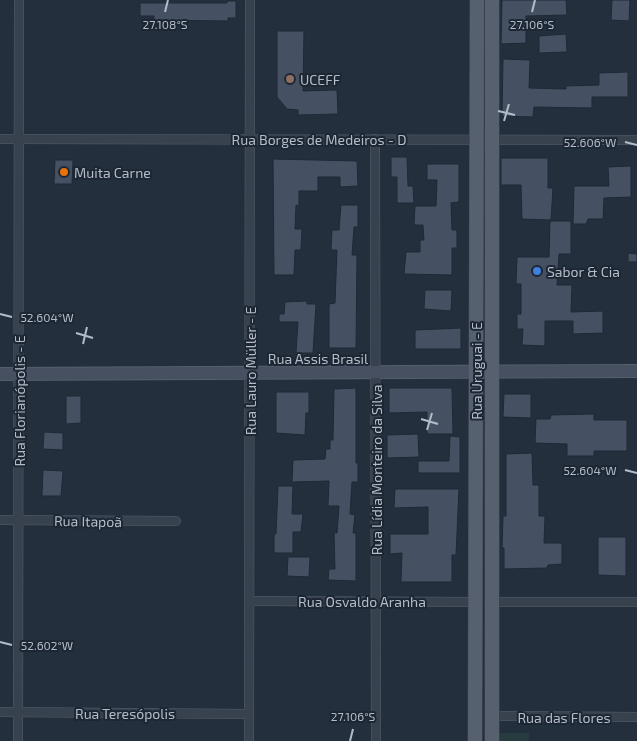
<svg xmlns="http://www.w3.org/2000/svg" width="637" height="741" viewBox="0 0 637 741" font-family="'Exo 2',sans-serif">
<rect width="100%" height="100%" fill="#242f3e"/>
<!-- green -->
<rect fill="#263c3f" x="499" y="733" width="30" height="8"/>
<!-- building -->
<g fill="#455162" stroke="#1f2835">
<polygon points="502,0 566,0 567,15 526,16 526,43 501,44"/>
<polygon points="612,0 630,0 629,21 611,20"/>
<polygon points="227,1 236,1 236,18 228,18 228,21 154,20 154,16 140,16 140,3 227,3"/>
<polygon points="277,31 304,31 303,91 337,90 338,114 298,115 298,110 287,109 277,97"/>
<polygon points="566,34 567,52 539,53 539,36"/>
<polygon points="503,59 530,60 529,88 566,89 566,86 599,85 599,73 628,72 628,97 592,97 592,108 534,107 533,117 502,116"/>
<polygon points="391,157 407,157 408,186 413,186 414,203 397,203 397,177 391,177"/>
<polygon points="501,158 548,158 548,188 553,188 551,220 522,219 521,185 501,185"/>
<polygon points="273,159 357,161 358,186 340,187 340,177 318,177 318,191 299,191 299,206 296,205 295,229 302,229 301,250 295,250 294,275 274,275"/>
<polygon points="55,160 73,160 72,184 54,184"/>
<polygon points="427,164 459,164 459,202 451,203 452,230 457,230 457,248 452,248 452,275 404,274 406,252 420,252 420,240 424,240 423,225 414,225 415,206 436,206 437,180 427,180"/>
<polygon points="631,166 631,197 604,198 603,219 588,219 586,224 573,224 574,186 609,186 608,167"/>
<polygon points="341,205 358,205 358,227 354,227 352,255 357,255 356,348 329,348 329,304 335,303 337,250 331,250 332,230 339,230"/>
<polygon points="550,221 571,221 571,254 559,254 557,285 572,285 571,312 603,311 603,333 573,334 573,321 545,321 545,346 522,345 523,329 517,329 517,314 521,314 521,284 516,284 517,257 549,257"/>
<polygon points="628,253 637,254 637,262 628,262"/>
<polygon points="425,290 452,290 451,311 424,309"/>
<polygon points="307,301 307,304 316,304 313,353 296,353 298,322 279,322 279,314 284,314 285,302"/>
<polygon points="461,328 461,349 415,349 415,330"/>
<polygon points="356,388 356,463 358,463 358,482 352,482 350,514 355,515 353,533 356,533 356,581 328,580 329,569 335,569 334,533 337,533 339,506 328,506 329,481 292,482 293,460 325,459 326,449 330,449 330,440 333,440 334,389"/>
<polygon points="389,388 452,388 453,434 427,434 427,412 389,413"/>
<polygon points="276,392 309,392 309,413 306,413 305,435 276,433"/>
<polygon points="504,394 531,394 531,418 503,417"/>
<polygon points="66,396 81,396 81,423 66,424"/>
<polygon points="594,414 594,420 627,420 627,451 594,451 594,456 567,456 567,444 535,443 536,419 550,419 551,415"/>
<polygon points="44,432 63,433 63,450 43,449"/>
<polygon points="418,434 419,457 387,458 387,435"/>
<polygon points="450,436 460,437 460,473 418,473 418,461 449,461"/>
<polygon points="532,453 533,485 539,485 539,516 545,516 544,543 562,543 562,564 548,565 547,568 504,569 504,548 502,548 503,516 506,516 506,454"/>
<polygon points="43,470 63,471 61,496 42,496"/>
<polygon points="278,486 293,486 292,514 303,514 301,532 293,532 293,553 274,553 274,534 276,534"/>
<polygon points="395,489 459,489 456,555 452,555 452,582 401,582 402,553 390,554 390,534 428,534 428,507 394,508"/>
<polygon points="598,537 626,537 626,576 598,575"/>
<polygon points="288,557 310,557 309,577 287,576"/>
</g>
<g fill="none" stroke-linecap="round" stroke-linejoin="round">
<!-- street casing -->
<g stroke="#565f6c" stroke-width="10">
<g id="street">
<polyline points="0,139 637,140"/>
<polyline points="375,139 376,741"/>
<polyline points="0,520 176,521"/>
<polyline points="249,601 475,602"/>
<polyline points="492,602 637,602"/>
<polyline points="0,712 249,714"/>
<polyline points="492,716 637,717"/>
<polyline points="18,741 19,0"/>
<polyline points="249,741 250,0"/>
</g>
</g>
<!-- secondary casing -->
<g stroke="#565f6c" stroke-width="14">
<polyline id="secondary" points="0,374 637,371"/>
</g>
<!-- primary casing -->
<g stroke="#414a57" stroke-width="15">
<g id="primary">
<polyline points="475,741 477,0"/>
<polyline points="492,741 492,0"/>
</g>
</g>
<!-- street -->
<use href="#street" stroke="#38414e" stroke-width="9"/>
<!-- secondary -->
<use href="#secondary" stroke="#465061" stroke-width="12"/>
<!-- primary -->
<use href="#primary" stroke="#56606e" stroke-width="14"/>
</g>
<!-- ticks -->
<path fill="none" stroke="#b4bcc9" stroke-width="2" d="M 165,12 L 168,0M 532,12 L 535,0M 498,111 L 515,115M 504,121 L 509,104M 625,142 L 637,145M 0,314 L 12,317M 76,333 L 93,338M 83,344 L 87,327M 421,419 L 438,424M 427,430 L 432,413M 625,470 L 637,473M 0,642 L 12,645M 350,741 L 353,729"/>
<!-- markers -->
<circle fill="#8d6e63" stroke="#1d2633" stroke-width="2" cx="290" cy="79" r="5"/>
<circle fill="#e8710a" stroke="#1d2633" stroke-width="2" cx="64" cy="172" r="5"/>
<circle fill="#3f7fe0" stroke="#1d2633" stroke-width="2" cx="537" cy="271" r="5"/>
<g text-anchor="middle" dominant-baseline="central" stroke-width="4" stroke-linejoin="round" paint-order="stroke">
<!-- poi labels -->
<g font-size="14" fill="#b4bcc9" stroke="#1d2633" text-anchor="start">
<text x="300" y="79">UCEFF</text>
<text x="74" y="172">Muita Carne</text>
<text x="547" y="271">Sabor &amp; Cia</text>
</g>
<!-- street labels -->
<g font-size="14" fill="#b4bcc9" stroke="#1d2633">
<text x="319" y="139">Rua Borges de Medeiros - D</text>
<text x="318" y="358">Rua Assis Brasil</text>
<text transform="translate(250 371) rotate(-90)">Rua Lauro Müller - E</text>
<text transform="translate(476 371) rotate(-90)">Rua Uruguai - E</text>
<text transform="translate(19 401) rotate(-90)">Rua Florianópolis - E</text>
<text transform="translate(376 470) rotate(-90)">Rua Lídia Monteiro da Silva</text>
<text transform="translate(88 521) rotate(1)">Rua Itapoã</text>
<text x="362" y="601">Rua Osvaldo Aranha</text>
<text x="125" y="713">Rua Teresópolis</text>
<text x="564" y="717">Rua das Flores</text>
</g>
</g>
<g font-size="12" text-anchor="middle" fill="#b4bcc9" stroke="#1d2633" stroke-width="4" stroke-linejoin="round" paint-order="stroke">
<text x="165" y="29">27.108°S</text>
<text x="532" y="29">27.106°S</text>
<text x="590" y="147">52.606°W</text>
<text x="47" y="322">52.604°W</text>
<text x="590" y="475">52.604°W</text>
<text x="47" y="650">52.602°W</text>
<text x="353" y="721">27.106°S</text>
</g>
</svg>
